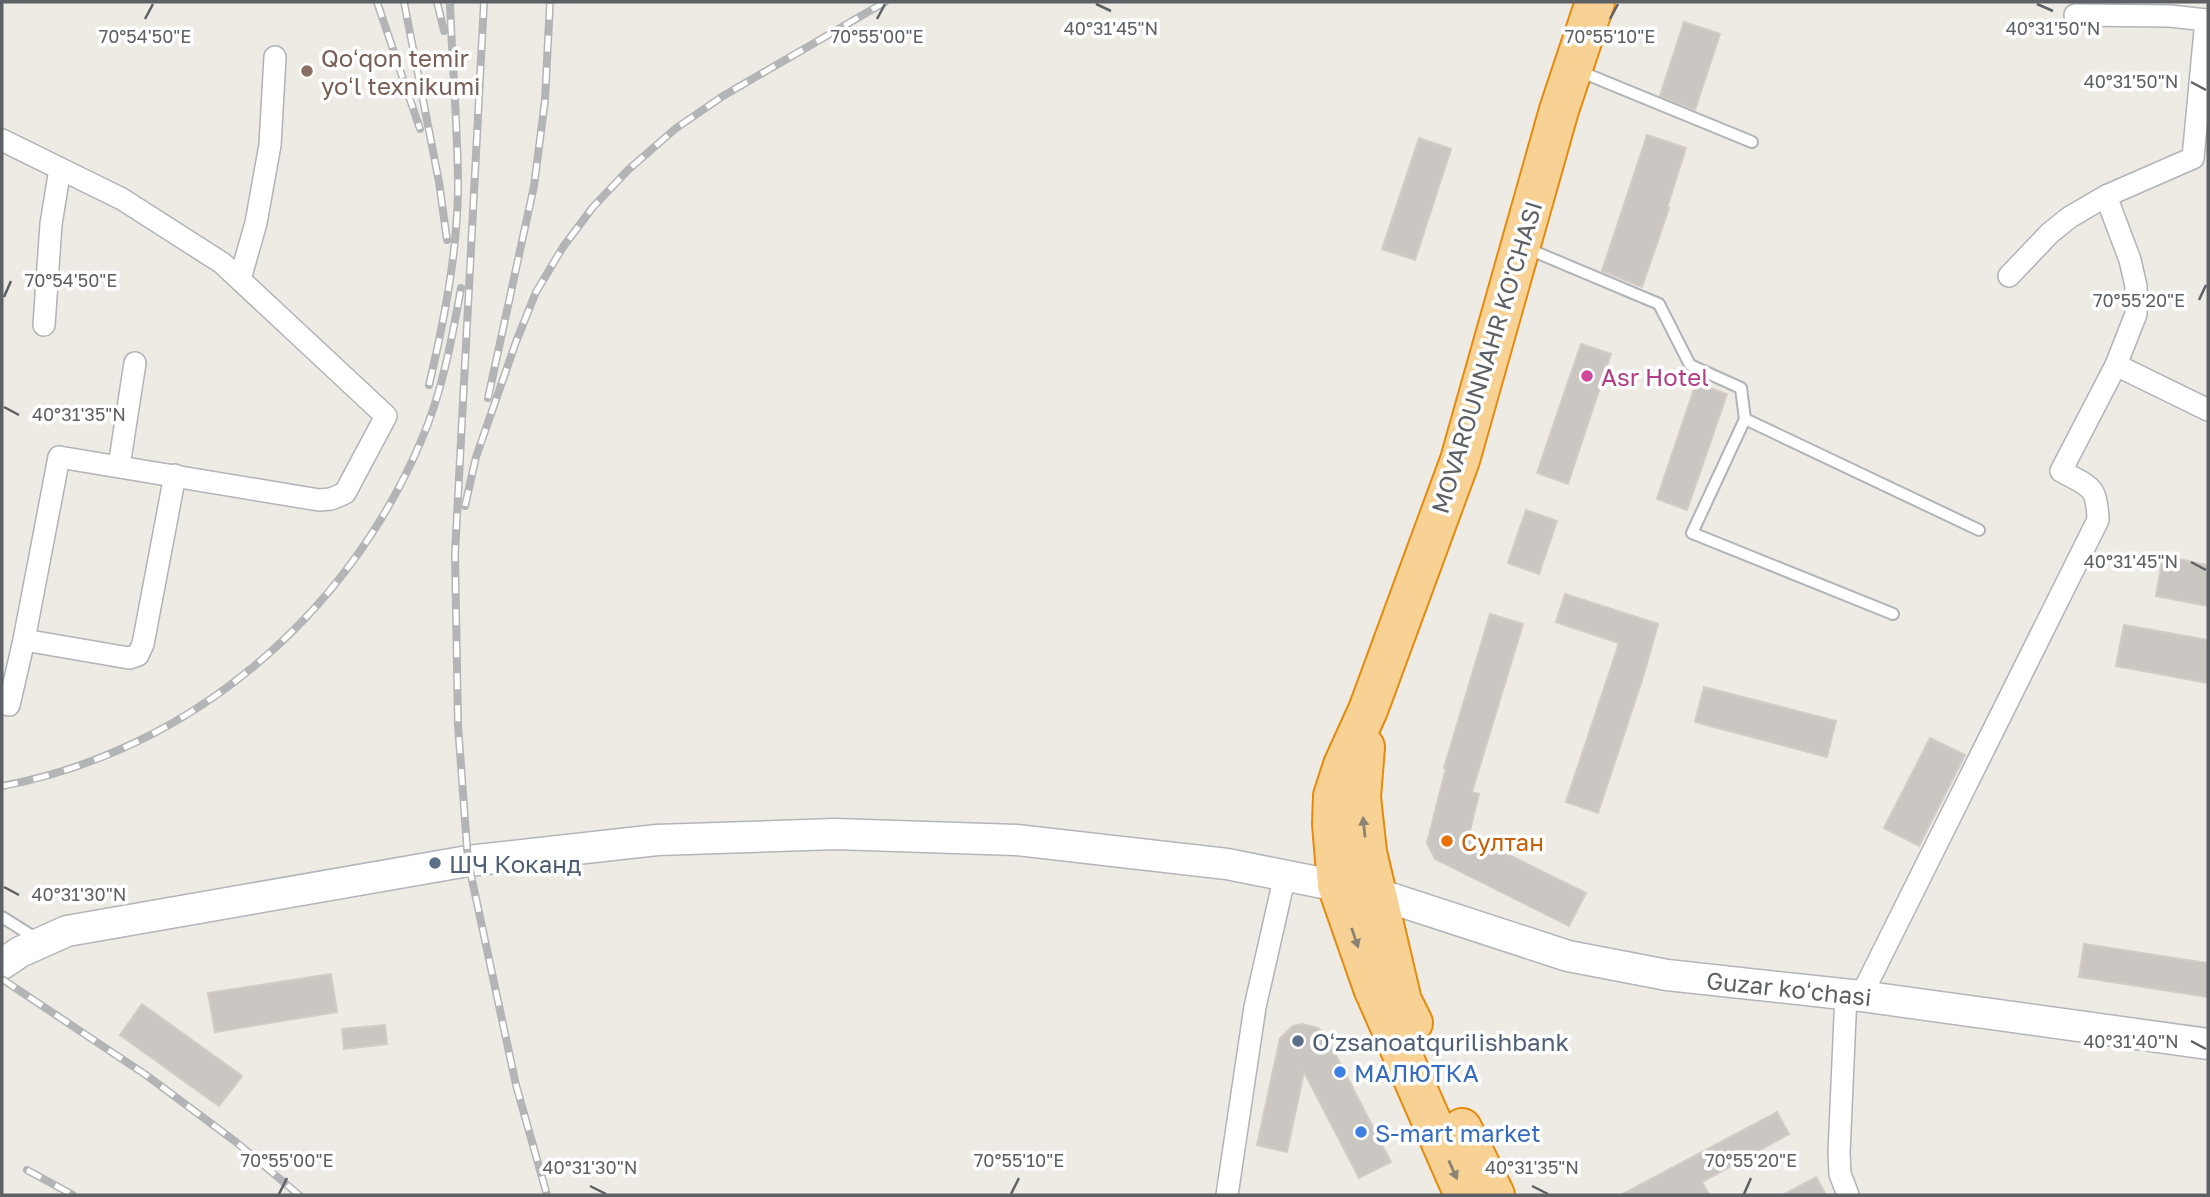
<svg xmlns="http://www.w3.org/2000/svg" width="2210" height="1197" viewBox="0 0 2210 1197" font-family="'Golos Text',sans-serif">
<rect width="100%" height="100%" fill="#eeebe5"/>
<!-- building -->
<g fill="#cac6c2" stroke="#d3ccc4" stroke-width="2">
<polygon points="1684,22 1720,34 1695,110 1660,96"/>
<polygon points="1647,135 1686,148 1667,208 1669,208 1642,287 1602,271"/>
<polygon points="1419,138 1451,149 1415,260 1382,249"/>
<polygon points="1581,344 1611,354 1568,484 1537,473"/>
<polygon points="1696,383 1727,394 1687,510 1657,499"/>
<polygon points="1526,510 1557,521 1539,574 1508,563"/>
<polygon points="2163,556 2208,565 2208,606 2156,596"/>
<polygon points="1565,594 1658,624 1644,674 1598,813 1566,802 1619,643 1556,622"/>
<polygon points="1490,614 1523,624 1472,792 1479,794 1469,835 1586,893 1569,926 1435,859 1427,843 1446,768 1444,768"/>
<polygon points="2124,625 2208,640 2208,683 2116,666"/>
<polygon points="1704,687 1836,721 1827,757 1695,722"/>
<polygon points="1930,738 1965,755 1919,846 1884,828"/>
<polygon points="2084,944 2208,963 2208,997 2079,977"/>
<polygon points="331,974 337,1012 215,1032 208,993"/>
<polygon points="142,1004 242,1076 219,1106 120,1035"/>
<polygon points="1302,1024 1318,1028 1325,1034 1391,1162 1359,1178 1304,1072 1287,1152 1257,1145 1280,1038 1293,1026"/>
<polygon points="385,1025 387,1044 344,1049 342,1029"/>
<polygon points="1777,1112 1789,1134 1702,1182 1709,1195 1621,1195"/>
<polygon points="1816,1177 1826,1195 1783,1195"/>
</g>
<g fill="none" stroke-linecap="round" stroke-linejoin="round">
<!-- lane casing -->
<g stroke="#b0b3b7" stroke-width="14">
<g id="lane">
<polyline points="1579,71 1752,142"/>
<polyline points="1526,248 1659,304 1690,365 1741,388 1745,419 1979,530"/>
<polyline points="1745,419 1692,533 1893,614"/>
<polyline points="2,917 37,939"/>
</g>
</g>
<!-- street casing -->
<g stroke="#b0b3b7" stroke-width="24">
<g id="street">
<polyline points="2075,15 2170,16 2206,20"/>
<polyline points="2,140 122,199 222,263 386,416 345,493 331,499 319,500 59,457 24,640 9,705 2,703"/>
<polyline points="2009,276 2050,233 2070,217 2106,196"/>
<polyline points="240,279 256,223 270,145 275,57"/>
<polyline points="44,325 51,224 60,169"/>
<polyline points="2116,365 2208,410"/>
<polyline points="119,466 135,363"/>
<polyline points="24,640 129,658 138,655 143,644 175,475"/>
<polyline points="1846,994 1839,1153 1840,1174 1848,1195"/>
<path d="M 1861,996 L 2098,520 C 2097,485 2090,487 2061,471 L 2116,365 L 2136,314 L 2136,286 L 2130,260 L 2106,196 L 2193,158 L 2206,20 L 2208,21"/>
<polyline points="1227,1195 1255,1007 1285,875"/>
</g>
</g>
<!-- secondary casing -->
<g stroke="#b2b5b9" stroke-width="33">
<polyline id="secondary" points="2,964 20,952 67,931 468,861 657,840 835,834 1016,840 1227,864 1378,894 1568,956 1667,975 1861,996 2208,1044"/>
</g>
<!-- highway casing -->
<g stroke="#e68a0e" stroke-width="42">
<g id="highway">
<polyline points="1365,747 1361,797 1367,852 1402,1001 1413,1023"/>
<polyline points="1462,1128 1495,1195"/>
<polyline points="1464,1195 1373,988 1337,885 1332,824 1333,796 1343,765 1368,710 1460,460 1559,110 1595,2"/>
</g>
</g>
<!-- lane -->
<use href="#lane" stroke="#fff" stroke-width="10"/>
<!-- street -->
<use href="#street" stroke="#fff" stroke-width="21"/>
<!-- secondary -->
<use href="#secondary" stroke="#fff" stroke-width="30"/>
<!-- highway -->
<use href="#highway" stroke="#f7d294" stroke-width="38"/>
<!-- rail casing -->
<g stroke="#b3b4b5" stroke-width="8">
<g id="rail">
<polyline points="377,2 420,129"/>
<polyline points="404,2 439,182 447,240"/>
<polyline points="437,2 444,31"/>
<polyline points="484,2 455,554 458,725 468,861 516,1085 547,1195"/>
<path d="M 429,385 C 444,321 457,255 458,189 C 458,127 452,64 450,2"/>
<polyline points="488,398 534,186 545,100 550,2"/>
<polyline points="465,506 476,457 516,342 536,292 563,247 593,207 628,170 675,129 723,96 885,2"/>
<path d="M 2,786 C 190,751 347,616 421,441 C 442,393 452,339 461,288"/>
<polyline points="2,979 146,1075 236,1142 299,1195"/>
<polyline points="27,1170 73,1195"/>
</g>
</g>
<!-- rail -->
<use href="#rail" stroke="#fff" stroke-width="5" stroke-dasharray="16" stroke-linecap="butt"/>
</g>
<!-- one-way arrows -->
<defs><path id="oneway-solid" d="M-6-.8H1V-3.2L6.5 0L1 3.2V.8H-6Z" transform="scale(1.75)"/></defs>
<g fill="#8b8373">
<use href="#oneway-solid" transform="translate(1364 827) rotate(-96)"/>
<use href="#oneway-solid" transform="translate(1355 938) rotate(71)"/>
<use href="#oneway-solid" transform="translate(1453 1170) rotate(66)"/>
</g>
<!-- ticks -->
<path fill="none" stroke="#5d6165" stroke-width="2.5" d="M 1096,4 L 1111,11M 2037,4 L 2053,11M 145,19 L 153,4M 877,19 L 885,4M 1610,19 L 1618,4M 2191,82 L 2206,90M 4,297 L 11,281M 2199,300 L 2206,285M 4,407 L 19,415M 2191,562 L 2206,570M 4,887 L 19,895M 2191,1041 L 2206,1049M 590,1186 L 606,1194M 1532,1186 L 1548,1194M 279,1194 L 287,1178M 1011,1194 L 1019,1178M 1744,1194 L 1751,1178"/>
<!-- markers -->
<circle fill="#8d6e63" stroke="#fff" stroke-width="2.5" cx="307" cy="71" r="7"/>
<circle fill="#d1479c" stroke="#fff" stroke-width="2.5" cx="1587" cy="376" r="7"/>
<circle fill="#e8710a" stroke="#fff" stroke-width="2.5" cx="1447" cy="841" r="7"/>
<g fill="#5c6f8a" stroke="#fff" stroke-width="2.5">
<circle cx="435" cy="863" r="7"/>
<circle cx="1298" cy="1041" r="7"/>
</g>
<g fill="#3f7fe0" stroke="#fff" stroke-width="2.5">
<circle cx="1340" cy="1072" r="7"/>
<circle cx="1361" cy="1132" r="7"/>
</g>
<g text-anchor="middle" dominant-baseline="central" stroke-width="7" stroke-linejoin="round" paint-order="stroke">
<!-- education labels -->
<g font-size="24" fill="#785e54" stroke="#fff" text-anchor="start">
<text x="321" y="57">Qoʻqon temir<tspan x="321" dy="28">yoʻl texnikumi</tspan></text>
</g>
<!-- street labels -->
<g font-size="24" fill="#5d6165" stroke="#fff">
<text transform="translate(1486 357) rotate(-73)">MOVAROUNNAHR KO'CHASI</text>
<text transform="translate(1789 988) rotate(6)">Guzar koʻchasi</text>
</g>
<!-- hotel labels -->
<g font-size="24" fill="#b23c85" stroke="#fff" text-anchor="start">
<text x="1601" y="376">Asr Hotel</text>
</g>
<!-- food labels -->
<g font-size="24" fill="#c56008" stroke="#fff" text-anchor="start">
<text x="1461" y="841">Султан</text>
</g>
<!-- service labels -->
<g font-size="24" fill="#4e5e75" stroke="#fff" text-anchor="start">
<text x="449" y="863">ШЧ Коканд</text>
<text x="1312" y="1041">Oʻzsanoatqurilishbank</text>
</g>
<!-- shop labels -->
<g font-size="24" fill="#366cbe" stroke="#fff" text-anchor="start">
<text x="1354" y="1072">МАЛЮТКА</text>
<text x="1375" y="1132">S-mart market</text>
</g>
</g>
<g font-size="18" text-anchor="middle" fill="#5d6165" stroke="#fff" stroke-width="7" stroke-linejoin="round" paint-order="stroke">
<text x="1111" y="35">40°31'45"N</text>
<text x="2053" y="35">40°31'50"N</text>
<text x="145" y="43">70°54'50"E</text>
<text x="877" y="43">70°55'00"E</text>
<text x="1610" y="43">70°55'10"E</text>
<text x="2131" y="88">40°31'50"N</text>
<text x="71" y="287">70°54'50"E</text>
<text x="2139" y="307">70°55'20"E</text>
<text x="79" y="421">40°31'35"N</text>
<text x="2131" y="568">40°31'45"N</text>
<text x="79" y="901">40°31'30"N</text>
<text x="2131" y="1048">40°31'40"N</text>
<text x="287" y="1167">70°55'00"E</text>
<text x="1019" y="1167">70°55'10"E</text>
<text x="1751" y="1167">70°55'20"E</text>
<text x="590" y="1174">40°31'30"N</text>
<text x="1532" y="1174">40°31'35"N</text>
</g>
<!-- border -->
<rect width="2210" height="1197" fill="none" stroke="#5d6165" stroke-width="7"/>
</svg>
